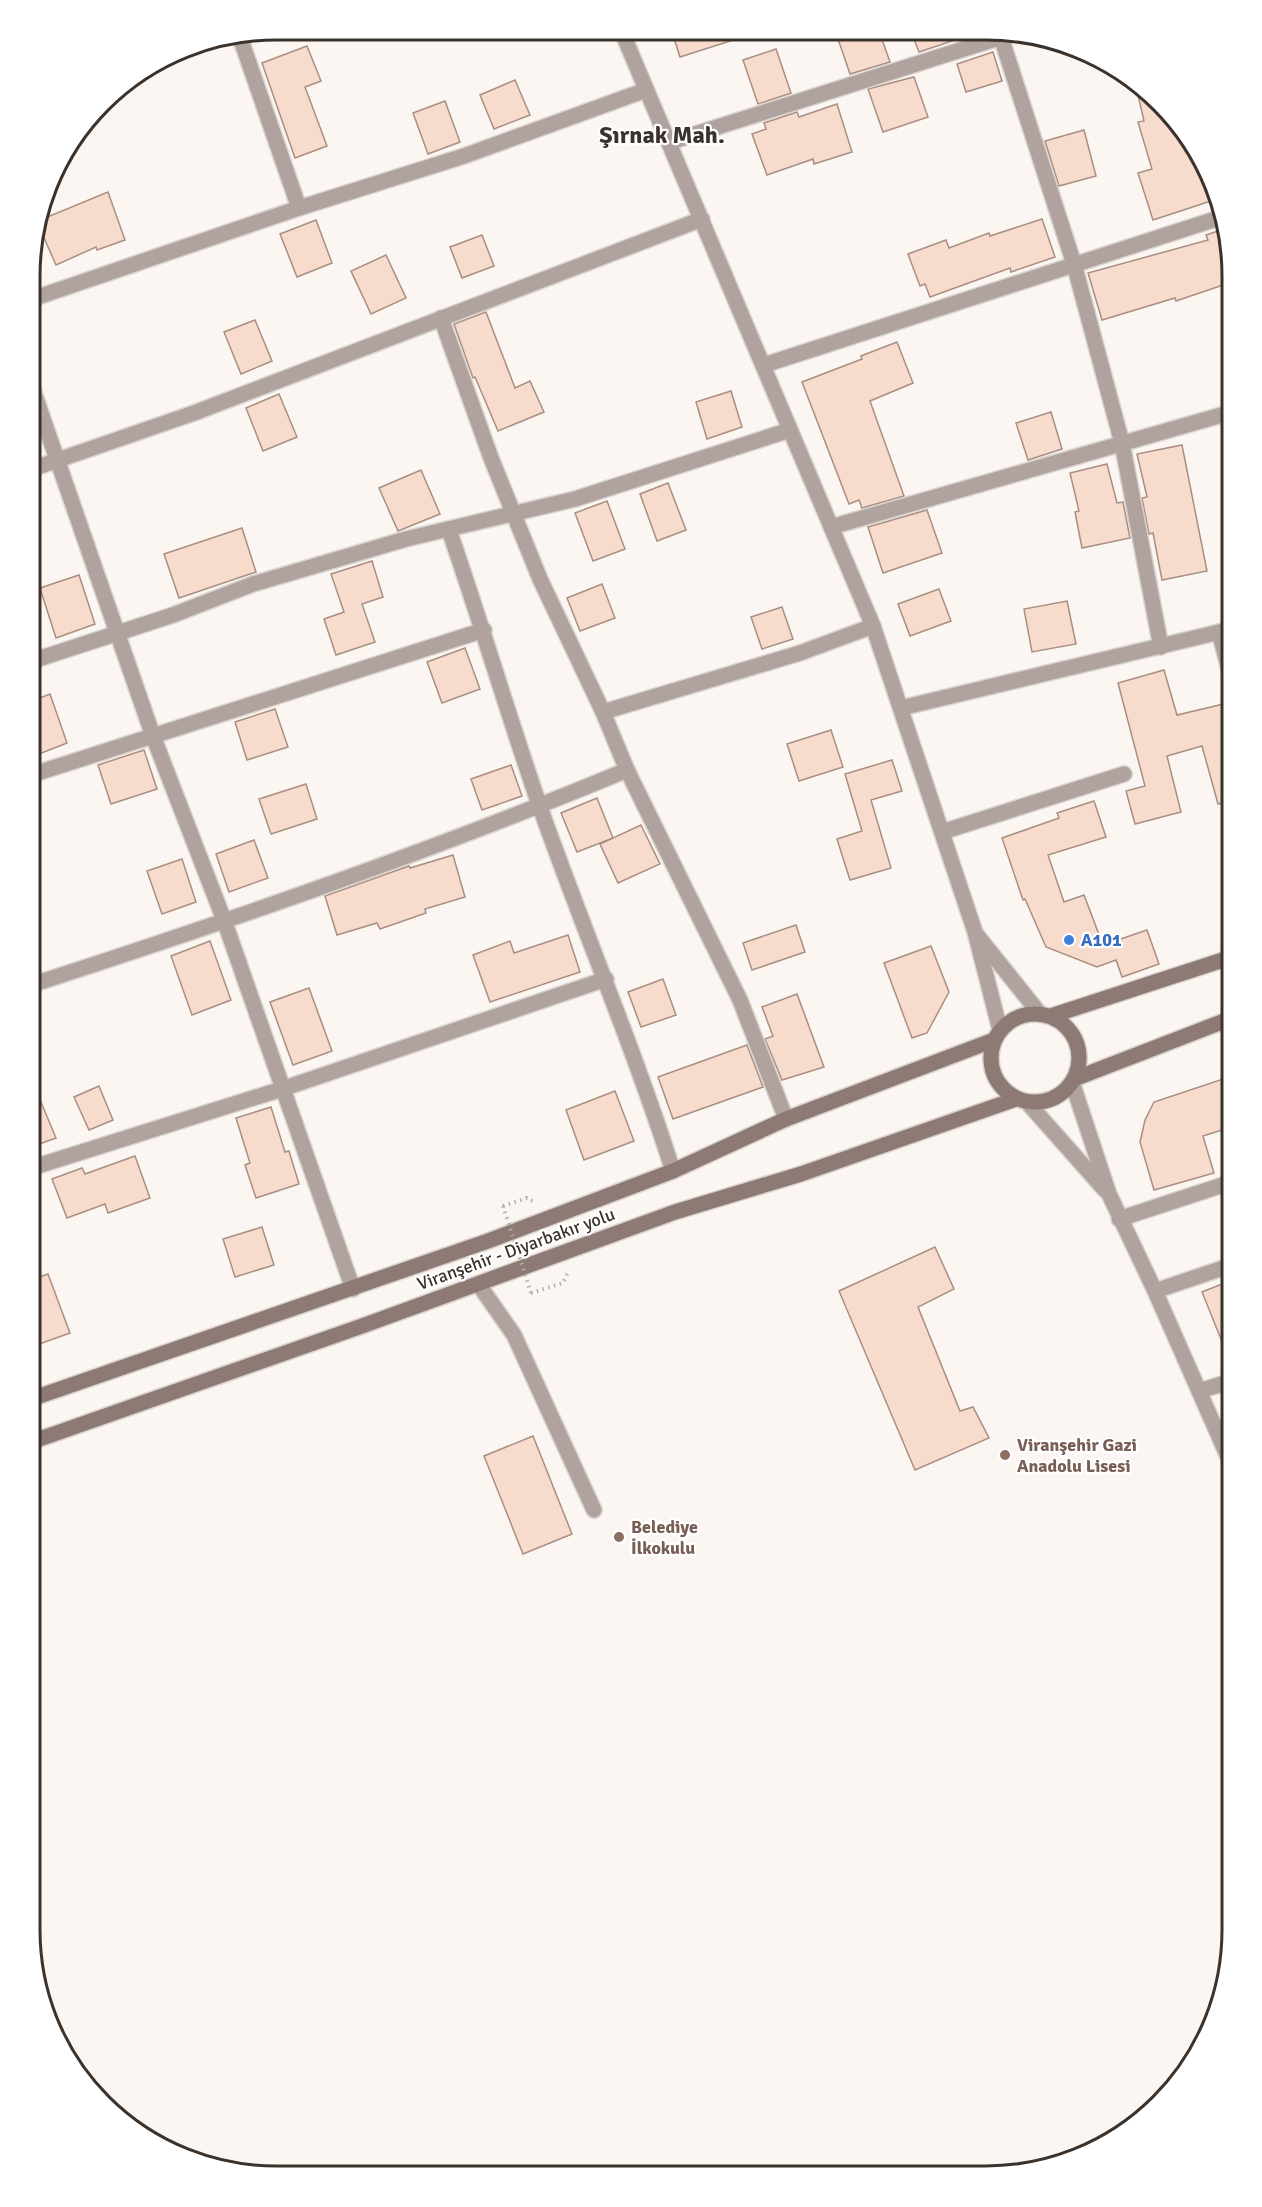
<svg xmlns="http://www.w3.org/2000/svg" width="1262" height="2207" viewBox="0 0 1262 2207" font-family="Signika,sans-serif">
<rect width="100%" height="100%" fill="#fcf6f3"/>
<!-- building -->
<g fill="#f7dbcc" stroke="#a88f81" stroke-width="1.5">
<polygon points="672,32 746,33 746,36 680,57"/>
<polygon points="836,33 880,34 890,62 850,74"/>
<polygon points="912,34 964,34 964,37 919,52"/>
<polygon points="307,46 321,81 305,87 327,146 295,158 262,63"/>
<polygon points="776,49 791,93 758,104 743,60"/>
<polygon points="993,52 1002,81 966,92 957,64"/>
<polygon points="914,77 928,117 883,132 868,89"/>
<polygon points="515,80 530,115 494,129 480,95"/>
<polygon points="1135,82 1148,91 1190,139 1202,163 1214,200 1153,220 1138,173 1152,169 1138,122 1144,121"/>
<polygon points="445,101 460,142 428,154 413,113"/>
<polygon points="837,104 852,152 814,164 813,159 767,175 752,134 766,129 764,123 797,112 799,117"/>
<polygon points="1084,130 1096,176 1059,186 1045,141"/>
<polygon points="108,192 125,240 97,250 96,247 56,265 38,224 40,220"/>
<polygon points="1042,219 1055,257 1011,272 1010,268 930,297 925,284 920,286 908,254 946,240 949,248 989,233 990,236"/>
<polygon points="316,220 332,263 297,277 280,234"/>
<polygon points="1224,229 1232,282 1176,301 1175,298 1102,320 1088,273 1208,240 1206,235"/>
<polygon points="482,235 494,266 462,278 450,247"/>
<polygon points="386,255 406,298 371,314 351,271"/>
<polygon points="486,312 515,388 530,381 544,412 498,431 475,377 473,378 454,324"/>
<polygon points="255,320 272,361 241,374 224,332"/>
<polygon points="897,342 913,383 870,401 904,496 862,508 859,500 849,504 802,382 862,359 861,356"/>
<polygon points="731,391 742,427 707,439 696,402"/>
<polygon points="279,394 297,437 263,451 246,408"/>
<polygon points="1051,412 1062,449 1028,460 1016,423"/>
<polygon points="1182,445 1207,571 1162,580 1153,533 1149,534 1142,498 1147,497 1137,454"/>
<polygon points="1107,464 1117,503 1123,502 1130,538 1082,548 1075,512 1079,511 1070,473"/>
<polygon points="421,470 440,514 398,531 379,488"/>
<polygon points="668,483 686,530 657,541 640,494"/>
<polygon points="607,501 625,549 593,561 575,513"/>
<polygon points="927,510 942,553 883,573 868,527"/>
<polygon points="242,528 256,572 179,598 164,554"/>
<polygon points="372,561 383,597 362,604 375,642 336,655 324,619 344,612 331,574"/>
<polygon points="79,575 95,624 56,638 40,588"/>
<polygon points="602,584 615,618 580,631 567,598"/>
<polygon points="939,589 951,621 910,636 898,604"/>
<polygon points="1067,601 1076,644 1032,652 1024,609"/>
<polygon points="782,607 793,639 762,649 751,617"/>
<polygon points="465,648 480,689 442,703 427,662"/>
<polygon points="1164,670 1177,715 1228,703 1232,717 1232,801 1218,804 1202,746 1167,756 1181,812 1135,824 1126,791 1145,786 1118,683"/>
<polygon points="50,694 67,743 39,754 31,734 32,701"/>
<polygon points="275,709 288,747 247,760 235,722"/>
<polygon points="831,730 843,767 799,781 787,744"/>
<polygon points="144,750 157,789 111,804 98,765"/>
<polygon points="892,760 902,791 871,800 891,868 850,880 837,839 862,831 845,774"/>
<polygon points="511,765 522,796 482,810 471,779"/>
<polygon points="306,784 317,819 271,834 259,799"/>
<polygon points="597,798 613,838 577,852 561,813"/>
<polygon points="1094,801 1106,837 1048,855 1064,902 1084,895 1103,945 1147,930 1159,964 1122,977 1116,960 1097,967 1046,947 1025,899 1023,900 1002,838 1059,818 1057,813"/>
<polygon points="641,825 660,864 618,883 600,844"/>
<polygon points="254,840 268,878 229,892 216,854"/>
<polygon points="453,855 465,897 425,909 426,913 380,929 377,923 337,935 325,896 409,866 410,868"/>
<polygon points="182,859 196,902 162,914 147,871"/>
<polygon points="796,925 805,952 752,970 743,943"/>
<polygon points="568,935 580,972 490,1002 473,955 510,941 514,953"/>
<polygon points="210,941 231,1000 192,1015 171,956"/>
<polygon points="931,946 949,992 927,1033 912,1038 884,963"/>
<polygon points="663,979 676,1015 641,1027 628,992"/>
<polygon points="309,988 332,1051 293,1065 270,1002"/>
<polygon points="797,994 824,1067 782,1080 765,1039 773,1036 762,1007"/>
<polygon points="747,1045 763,1087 673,1119 658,1077"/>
<polygon points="1232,1076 1232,1127 1203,1136 1214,1173 1154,1190 1140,1142 1145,1120 1154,1102"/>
<polygon points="31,1078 56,1138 31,1147"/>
<polygon points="99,1086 113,1120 89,1130 74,1097"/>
<polygon points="615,1091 634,1141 584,1160 566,1110"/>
<polygon points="271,1107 285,1152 289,1151 299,1184 256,1198 245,1165 250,1163 236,1118"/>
<polygon points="135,1156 150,1198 108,1213 105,1204 67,1218 52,1179 82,1168 85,1174"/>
<polygon points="262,1227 274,1265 235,1277 223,1239"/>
<polygon points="935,1247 954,1289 918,1307 960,1411 973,1407 989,1438 915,1470 839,1291"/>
<polygon points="48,1274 70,1333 31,1347 31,1280"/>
<polygon points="1232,1280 1232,1363 1231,1364 1202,1292"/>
<polygon points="533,1436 572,1534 523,1554 484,1456"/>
</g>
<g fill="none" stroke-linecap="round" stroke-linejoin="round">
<!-- minor casing -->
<g stroke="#d9d3cf" stroke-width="18">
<g id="minor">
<polyline points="1000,34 1074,264 1122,443 1161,647"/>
<polyline points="240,37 299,208"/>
<polyline points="670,142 1008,35"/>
<polyline points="32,299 299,208 464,156 646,90"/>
<polyline points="441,318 491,458 540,579 603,712 627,770 740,1000 786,1119"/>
<polyline points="764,365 1222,217"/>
<polyline points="32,387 153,736 224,920 353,1289"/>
<polyline points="32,469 194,413 702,219"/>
<polyline points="831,527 1232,412"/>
<path d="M 449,530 C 481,622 508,715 540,807 C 583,929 634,1048 673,1171"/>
<polyline points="1219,632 1232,680"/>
<polyline points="32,661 173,615 253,584 406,539 575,499 790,430"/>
<polyline points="901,708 1232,629"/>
<polyline points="603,712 800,653 873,626"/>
<polyline points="31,775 484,630"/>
<polyline points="942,832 1124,774"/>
<path d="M 31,985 C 232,920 432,851 627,770"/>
<polyline points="31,1168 282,1089 606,979"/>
<polyline points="1119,1219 1232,1182"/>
<polyline points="479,1285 514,1335 594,1510"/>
<polyline points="1155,1291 1232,1265"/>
<polyline points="1199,1391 1232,1381"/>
</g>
</g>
<!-- tertiary casing -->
<g stroke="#d9d3cf" stroke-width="18">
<g id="tertiary">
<polyline points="622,32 873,626 975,932 1000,1030"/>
<polyline points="976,934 1040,1014"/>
<polyline points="1072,1082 1109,1194 1155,1291 1232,1466"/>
<polyline points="1027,1102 1105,1190"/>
</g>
</g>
<!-- secondary casing -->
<g stroke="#d9d3cf" stroke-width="18">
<g id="secondary">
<circle cx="1035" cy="1058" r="44"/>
<polyline points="1051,1016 1232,957"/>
<polyline points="1074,1079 1232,1018"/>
<polyline points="31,1399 488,1241 673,1171 786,1119 994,1040"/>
<polyline points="31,1442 362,1326 675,1212 801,1174 1016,1099"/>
</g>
</g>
<!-- path -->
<g stroke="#b4ada8" stroke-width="4" stroke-dasharray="1.5 4.5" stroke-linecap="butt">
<polyline points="503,1206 527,1198 536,1203"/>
<polyline points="531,1293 563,1283 568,1272"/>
</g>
<!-- minor -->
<use href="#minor" stroke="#b0a39f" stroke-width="15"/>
<!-- tertiary -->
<use href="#tertiary" stroke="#b0a39f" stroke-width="15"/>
<!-- secondary -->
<use href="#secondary" stroke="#8d7a75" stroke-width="15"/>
<!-- path-bridge -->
<polyline stroke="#b4ada8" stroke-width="4" stroke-dasharray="1.5 4.5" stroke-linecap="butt" points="503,1206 531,1293"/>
</g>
<!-- markers -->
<circle fill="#3f7fe0" stroke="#fff" stroke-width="2" cx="1069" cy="940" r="6"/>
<g fill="#8d6e63" stroke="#fff" stroke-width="2">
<circle cx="1005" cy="1455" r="6"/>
<circle cx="619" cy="1537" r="6"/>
</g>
<g text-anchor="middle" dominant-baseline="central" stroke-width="4.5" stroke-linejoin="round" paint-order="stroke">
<!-- shop labels -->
<g font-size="18" font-weight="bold" fill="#366cbe" stroke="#fff" text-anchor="start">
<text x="1081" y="940">A101</text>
</g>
<!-- street labels -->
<g font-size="18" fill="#3b322b" stroke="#fff">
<text transform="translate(516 1249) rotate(-20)">Viranşehir - Diyarbakır yolu</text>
</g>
<!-- education labels -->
<g font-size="18" font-weight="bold" fill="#785e54" stroke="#fff" text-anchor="start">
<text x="1017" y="1445">Viranşehir Gazi<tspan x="1017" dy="21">Anadolu Lisesi</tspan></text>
<text x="631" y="1527">Belediye<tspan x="631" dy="21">İlkokulu</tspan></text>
</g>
<!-- district labels -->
<g font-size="24" font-weight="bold" fill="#3b322b" stroke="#fff">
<text x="662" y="135">Şırnak Mah.</text>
</g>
</g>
<!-- crop -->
<path d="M0 0H1262V2207H0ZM276 40H986A236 236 0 0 1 1222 276V1930A236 236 0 0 1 986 2166H276A236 236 0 0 1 40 1930V276A236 236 0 0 1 276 40Z" fill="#fff" fill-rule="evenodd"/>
<path fill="none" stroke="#3b322b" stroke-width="3" d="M276 40H986A236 236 0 0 1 1222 276V1930A236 236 0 0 1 986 2166H276A236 236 0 0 1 40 1930V276A236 236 0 0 1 276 40Z"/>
</svg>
